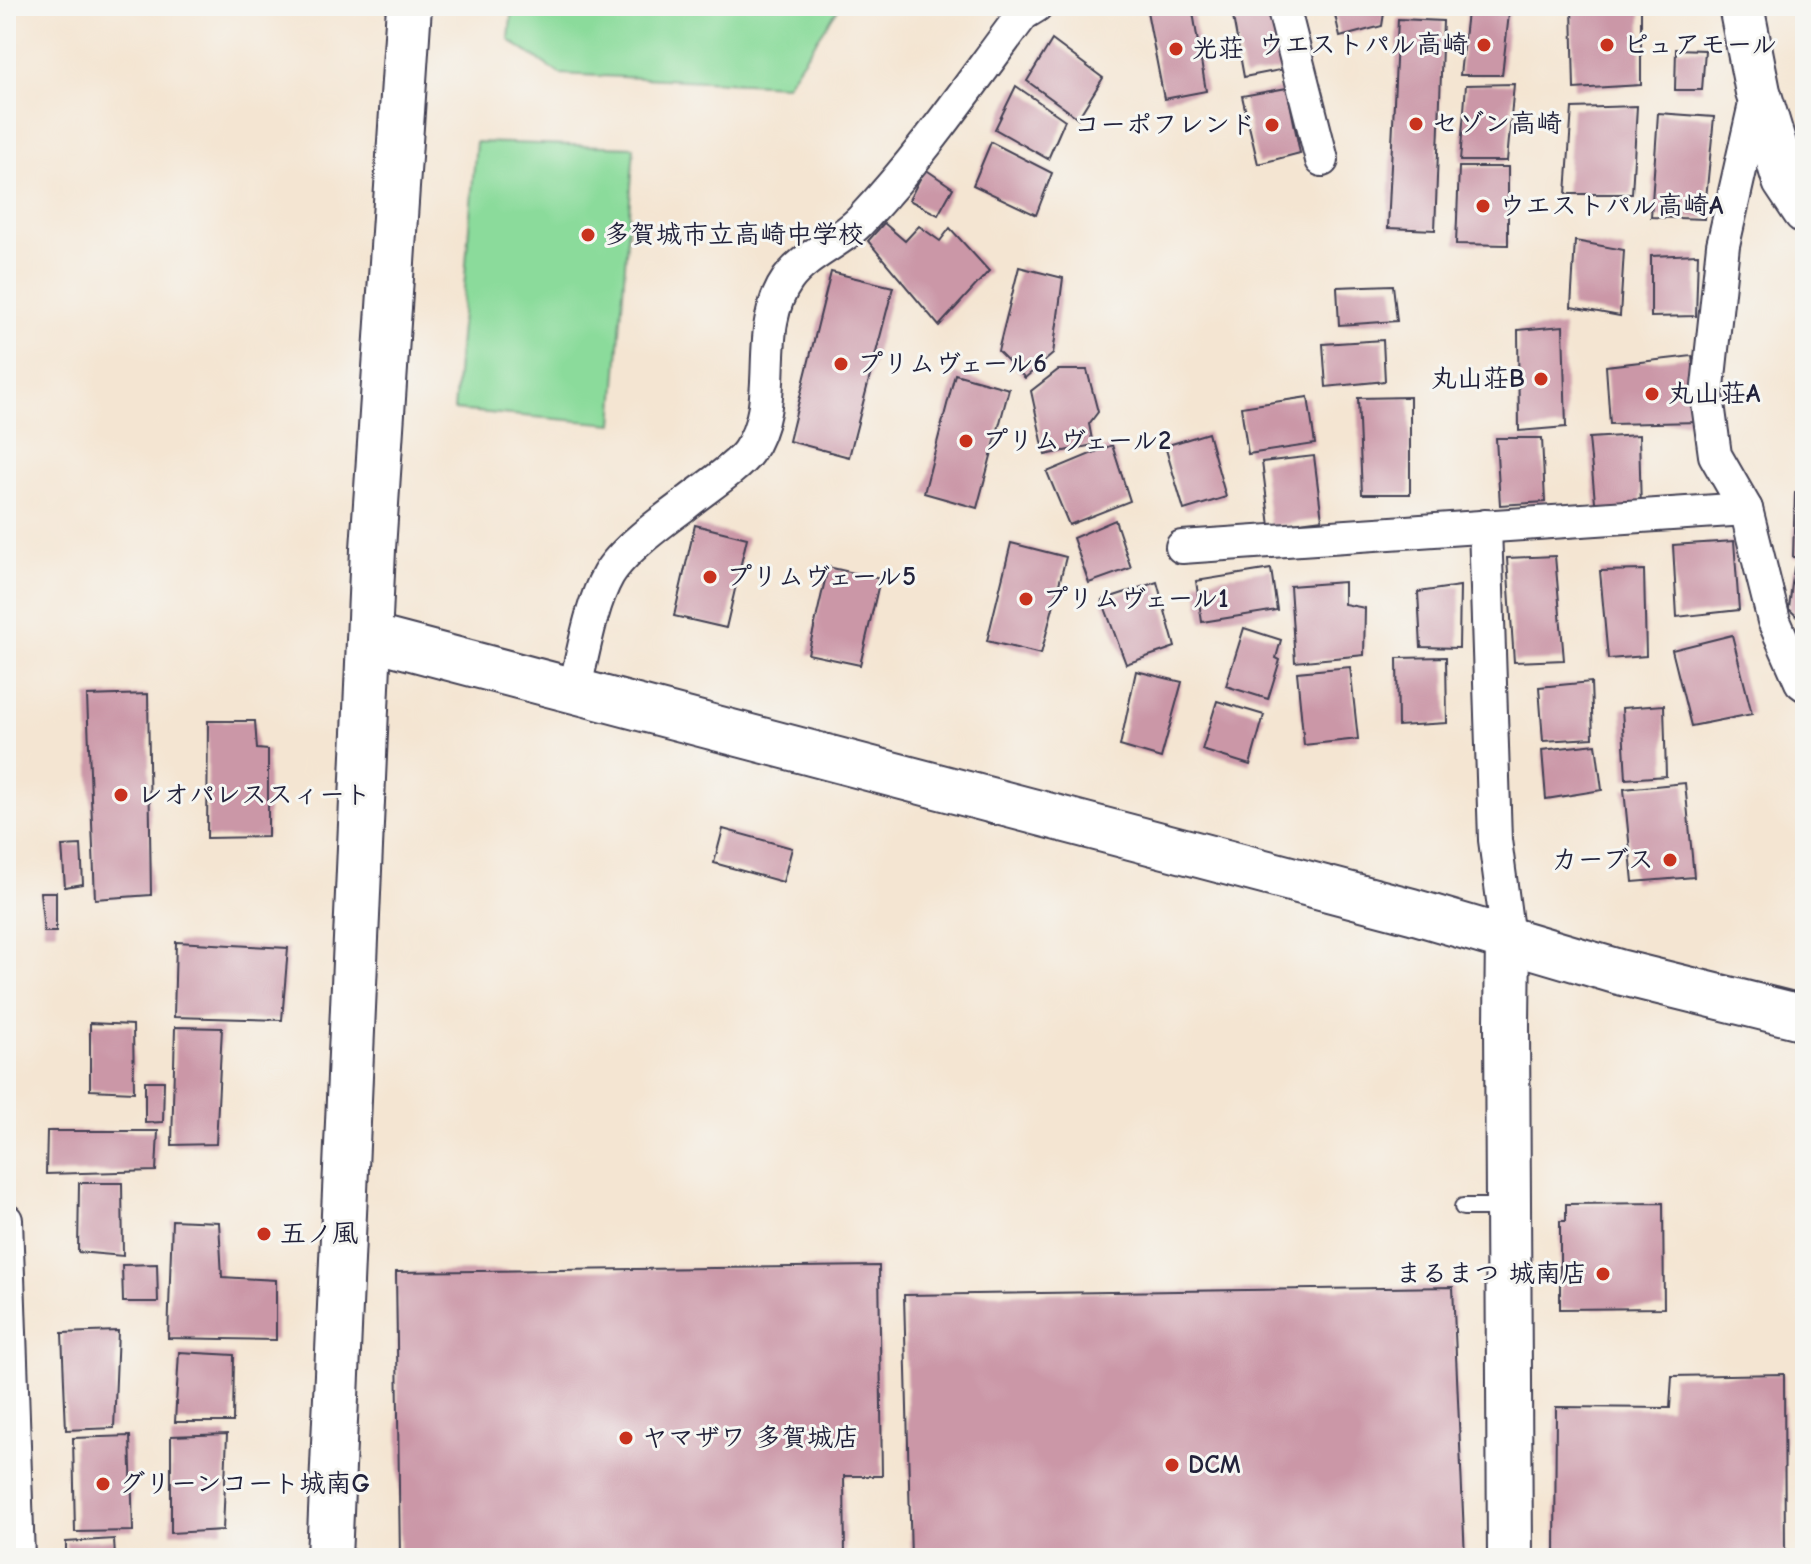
<svg xmlns="http://www.w3.org/2000/svg" width="1811" height="1564" viewBox="0 0 1811 1564" font-family="'Comic Neue','Klee One',sans-serif">
<rect width="100%" height="100%" fill="#f6f6f2"/>
<filter id="ink" filterUnits="userSpaceOnUse"><feTurbulence type="fractalNoise" baseFrequency=".0125" numOctaves="2"/><feDisplacementMap in="SourceGraphic" scale="16" xChannelSelector="R" yChannelSelector="G"/><feConvolveMatrix kernelMatrix="1 2 1 2 8 2 1 2 1" color-interpolation-filters="sRGB"/></filter>
<filter id="wash" filterUnits="userSpaceOnUse"><feTurbulence type="fractalNoise" baseFrequency=".006" numOctaves="4" result="noise"/><feDisplacementMap in="SourceGraphic" scale="32" xChannelSelector="R" yChannelSelector="G"/><feGaussianBlur stdDeviation="1.8" result="paint"/><feColorMatrix in="noise" values="0 0 0 0 0 0 0 0 0 0 0 0 0 0 0 0 0 1.4 0 .05"/><feComposite in="paint" operator="in"/></filter>
<g filter="url(#wash)">
<rect width="100%" height="100%" fill="#f4e5d2"/>
<!-- green -->
<g fill="#8bdb9b" stroke="#567e6b" stroke-width="2">
<polygon points="512,6 840,6 786,85 560,74 509,40"/>
<polygon points="476,142 634,147 613,424 454,410"/>
</g>
<g id="blocks">
<!-- building -->
<g fill="#cb97a7">
<polygon points="1146,6 1192,6 1206,91 1164,99"/>
<polygon points="1231,6 1271,6 1285,69 1244,77"/>
<polygon points="1333,6 1402,6 1384,13 1382,26 1340,37"/>
<polygon points="1572,6 1641,6 1641,85 1574,89"/>
<polygon points="1467,12 1509,14 1502,75 1460,75"/>
<polygon points="1398,19 1443,21 1435,230 1388,228"/>
<polygon points="1052,40 1103,78 1078,118 1027,81"/>
<polygon points="1676,49 1705,50 1702,90 1675,90"/>
<polygon points="1514,84 1507,161 1460,161 1466,85"/>
<polygon points="1016,86 1065,120 1048,159 995,129"/>
<polygon points="1287,88 1300,153 1258,164 1242,96"/>
<polygon points="1637,106 1632,194 1566,194 1572,108"/>
<polygon points="1658,113 1714,117 1704,219 1651,217"/>
<polygon points="991,142 1052,173 1036,215 973,185"/>
<polygon points="1459,167 1508,167 1508,245 1456,244"/>
<polygon points="925,169 953,188 938,215 909,200"/>
<polygon points="884,223 905,241 919,226 940,241 950,228 989,271 939,326 868,241"/>
<polygon points="1575,241 1624,250 1620,316 1571,307"/>
<polygon points="1698,254 1696,316 1651,317 1651,256"/>
<polygon points="1019,267 1063,278 1053,354 1025,378 998,351"/>
<polygon points="831,272 893,287 849,457 789,441"/>
<polygon points="1393,285 1397,321 1339,325 1337,287"/>
<polygon points="1563,326 1566,427 1519,431 1518,330"/>
<polygon points="1383,340 1385,381 1326,387 1323,344"/>
<polygon points="1692,356 1699,422 1610,424 1606,366"/>
<polygon points="1058,370 1087,370 1098,412 1089,424 1093,445 1045,455 1031,391"/>
<polygon points="955,374 1009,389 977,508 924,493"/>
<polygon points="1308,397 1315,444 1248,454 1241,407"/>
<polygon points="1410,397 1410,494 1362,494 1358,398"/>
<polygon points="1208,433 1226,497 1184,510 1165,446"/>
<polygon points="1639,435 1641,509 1596,512 1589,438"/>
<polygon points="1496,438 1542,438 1545,502 1500,505"/>
<polygon points="1112,445 1130,501 1069,525 1047,472"/>
<polygon points="1314,456 1322,519 1270,526 1262,462"/>
<polygon points="1795,493 1805,494 1805,558 1793,557"/>
<polygon points="1115,520 1131,568 1089,583 1073,538"/>
<polygon points="695,525 747,538 726,628 674,616"/>
<polygon points="1734,541 1739,610 1677,617 1673,545"/>
<polygon points="1011,543 1066,557 1041,654 987,641"/>
<polygon points="1555,556 1564,660 1514,662 1507,558"/>
<polygon points="828,567 880,579 860,665 808,654"/>
<polygon points="1794,567 1805,567 1805,624 1789,609"/>
<polygon points="1271,569 1277,610 1202,622 1196,581"/>
<polygon points="1644,570 1646,656 1608,659 1600,571"/>
<polygon points="1157,582 1175,647 1126,664 1102,600"/>
<polygon points="1344,582 1344,604 1365,608 1364,655 1295,662 1290,586"/>
<polygon points="1460,586 1459,648 1421,647 1418,592"/>
<polygon points="1244,628 1281,640 1276,658 1280,660 1268,699 1226,686"/>
<polygon points="1732,635 1752,714 1691,726 1672,650"/>
<polygon points="1446,657 1447,723 1398,726 1397,658"/>
<polygon points="1350,667 1358,739 1304,745 1297,672"/>
<polygon points="1136,671 1182,682 1161,758 1120,746"/>
<polygon points="1591,682 1593,738 1543,741 1539,687"/>
<polygon points="148,694 151,895 95,899 87,696"/>
<polygon points="1217,701 1264,715 1250,765 1202,750"/>
<polygon points="1664,705 1666,776 1626,779 1622,708"/>
<polygon points="208,721 255,721 257,749 268,750 268,837 207,838"/>
<polygon points="1596,744 1602,790 1546,799 1542,750"/>
<polygon points="1685,783 1694,877 1633,882 1624,789"/>
<polygon points="723,829 792,848 783,882 714,863"/>
<polygon points="81,845 83,884 65,887 62,846"/>
<polygon points="40,892 56,892 56,932 44,932"/>
<polygon points="176,942 288,948 282,1020 174,1017"/>
<polygon points="90,1023 133,1025 134,1092 90,1090"/>
<polygon points="175,1027 222,1028 216,1144 172,1145"/>
<polygon points="145,1081 164,1081 163,1122 145,1123"/>
<polygon points="47,1131 158,1131 156,1171 46,1174"/>
<polygon points="79,1183 122,1183 123,1256 78,1252"/>
<polygon points="1663,1203 1664,1308 1560,1309 1560,1221 1566,1221 1566,1204"/>
<polygon points="172,1220 219,1222 222,1277 276,1280 276,1340 168,1338"/>
<polygon points="157,1264 158,1302 123,1302 122,1265"/>
<polygon points="879,1266 882,1476 844,1476 845,1558 400,1558 396,1272"/>
<polygon points="1453,1287 1465,1558 911,1558 904,1295"/>
<polygon points="118,1331 114,1428 66,1430 62,1333"/>
<polygon points="179,1352 234,1355 233,1422 175,1422"/>
<polygon points="1784,1374 1785,1558 1555,1558 1556,1407 1670,1408 1672,1376"/>
<polygon points="227,1434 223,1530 171,1533 171,1436"/>
<polygon points="130,1436 133,1531 75,1532 73,1438"/>
<polygon points="114,1539 115,1558 66,1558 66,1542"/>
</g>
</g>
</g>
<g filter="url(#ink)">
<use href="#blocks" fill-opacity="0" stroke="#423f52" stroke-width="2"/>
<g fill="none" stroke-linecap="round" stroke-linejoin="round">
<!-- lane casing -->
<g stroke="#423f52" stroke-width="20">
<polyline id="lane" points="1463,1207 1506,1207"/>
</g>
<!-- street casing -->
<g stroke="#423f52" stroke-width="36">
<g id="street">
<polyline points="1283,6 1322,160"/>
<polyline points="1746,509 1774,621 1801,682 1805,685"/>
<polyline points="1485,526 1495,840 1508,938"/>
<polyline points="1182,547 1746,509 1715,455 1707,396 1723,245 1757,95"/>
<path d="M 574,691 C 583,656 590,607 608,575 C 622,551 660,523 683,506 C 699,492 737,468 748,452 C 784,401 751,331 788,279 C 807,253 842,242 863,218 C 922,155 971,83 1023,14 L 1036,6"/>
<polyline points="6,1220 18,1558"/>
</g>
</g>
<!-- secondary casing -->
<g stroke="#423f52" stroke-width="48">
<g id="secondary">
<polyline points="1741,6 1758,92 1785,181 1805,211"/>
<polyline points="370,637 1412,911 1619,972 1805,1018"/>
<polyline points="1508,938 1507,1023 1510,1558"/>
<polyline points="329,1558 373,549 409,6"/>
</g>
</g>
<!-- lane -->
<use href="#lane" stroke="#fff" stroke-width="16"/>
<!-- street -->
<use href="#street" stroke="#fff" stroke-width="32"/>
<!-- secondary -->
<use href="#secondary" stroke="#fff" stroke-width="44"/>
</g>
</g>
<!-- markers -->
<g fill="#c8321e" stroke="#f6f6f2" stroke-width="3">
<circle cx="1484" cy="45" r="8"/>
<circle cx="1607" cy="45" r="8"/>
<circle cx="1176" cy="49" r="8"/>
<circle cx="1416" cy="124" r="8"/>
<circle cx="1272" cy="125" r="8"/>
<circle cx="1483" cy="206" r="8"/>
<circle cx="588" cy="235" r="8"/>
<circle cx="841" cy="364" r="8"/>
<circle cx="1541" cy="379" r="8"/>
<circle cx="1652" cy="394" r="8"/>
<circle cx="966" cy="441" r="8"/>
<circle cx="710" cy="577" r="8"/>
<circle cx="1026" cy="599" r="8"/>
<circle cx="121" cy="795" r="8"/>
<circle cx="1670" cy="860" r="8"/>
<circle cx="264" cy="1234" r="8"/>
<circle cx="1603" cy="1274" r="8"/>
<circle cx="626" cy="1438" r="8"/>
<circle cx="1172" cy="1465" r="8"/>
<circle cx="103" cy="1484" r="8"/>
</g>
<g text-anchor="middle" dominant-baseline="central" stroke-width="6" stroke-linejoin="round" paint-order="stroke">
<!-- poi labels -->
<g font-size="26" font-weight="bold" fill="#22223b" stroke="#f6f6f2" text-anchor="start">
<text x="1468" y="45" text-anchor="end">ウエストパル高崎</text>
<text x="1623" y="45">ピュアモール</text>
<text x="1192" y="49">光荘</text>
<text x="1432" y="124">セゾン高崎</text>
<text x="1256" y="125" text-anchor="end">コーポフレンド</text>
<text x="1499" y="206">ウエストパル高崎A</text>
<text x="604" y="235">多賀城市立高崎中学校</text>
<text x="857" y="364">プリムヴェール6</text>
<text x="1525" y="379" text-anchor="end">丸山荘B</text>
<text x="1668" y="394">丸山荘A</text>
<text x="982" y="441">プリムヴェール2</text>
<text x="726" y="577">プリムヴェール5</text>
<text x="1042" y="599">プリムヴェール1</text>
<text x="137" y="795">レオパレススィート</text>
<text x="1654" y="860" text-anchor="end">カーブス</text>
<text x="280" y="1234">五ノ風</text>
<text x="1587" y="1274" text-anchor="end">まるまつ 城南店</text>
<text x="642" y="1438">ヤマザワ 多賀城店</text>
<text x="1188" y="1465">DCM</text>
<text x="119" y="1484">グリーンコート城南G</text>
</g>
</g>
<!-- margin -->
<rect width="1811" height="1564" fill="none" stroke="#f6f6f2" stroke-width="32"/>
</svg>
